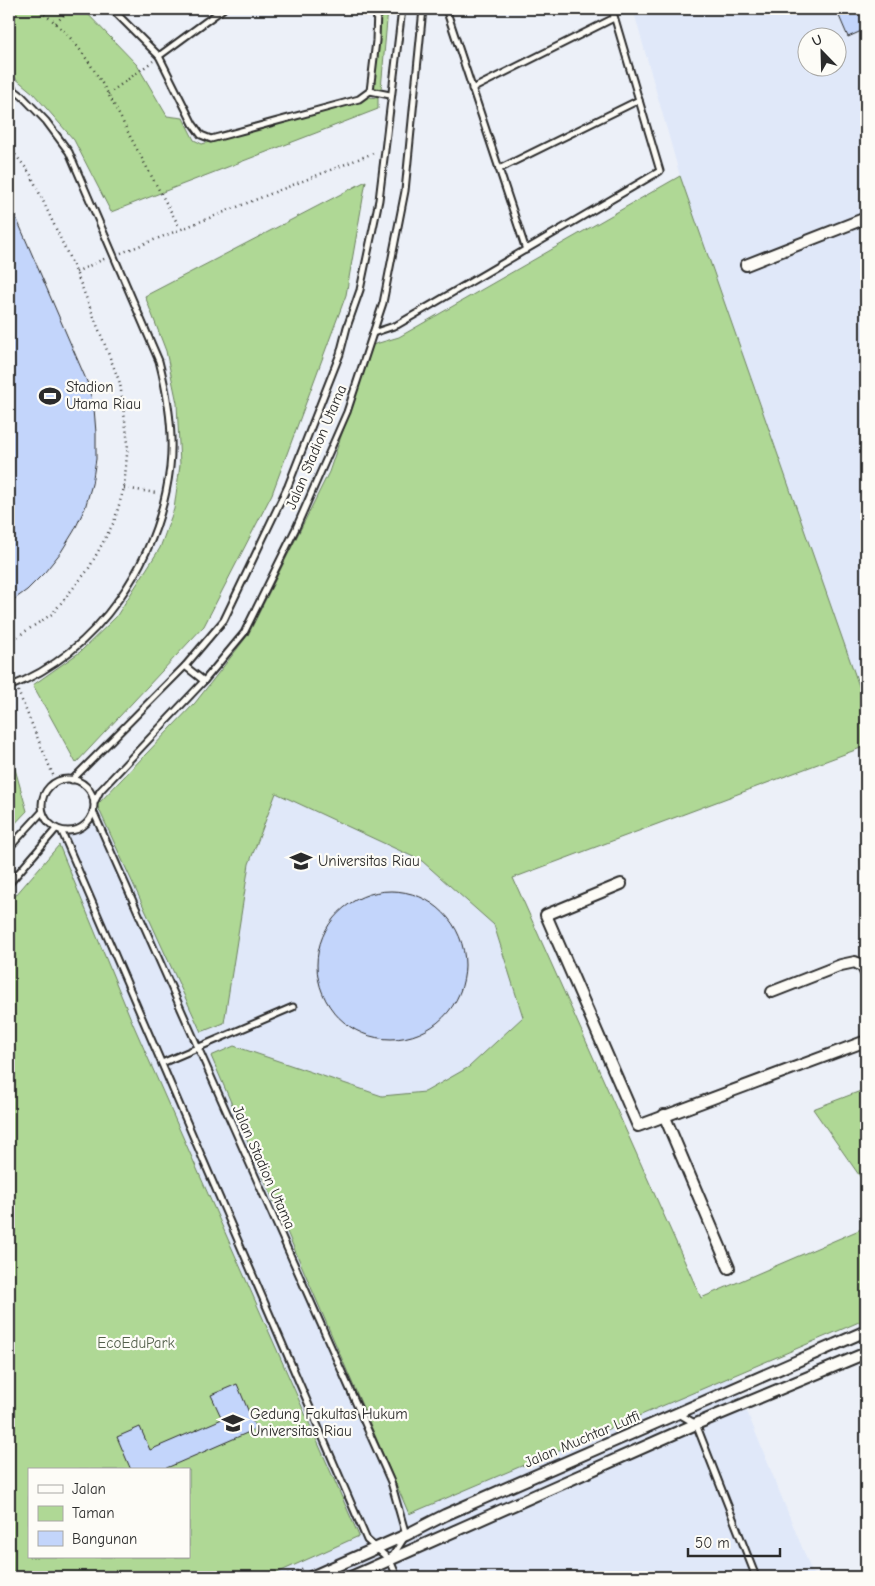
<svg xmlns="http://www.w3.org/2000/svg" width="875" height="1586" viewBox="0 0 875 1586" font-family="'Comic Neue',sans-serif">
<rect width="100%" height="100%" fill="#ecf0f8"/>
<filter id="ink" filterUnits="userSpaceOnUse"><feTurbulence type="fractalNoise" baseFrequency=".02" numOctaves="2"/><feDisplacementMap in="SourceGraphic" scale="10" xChannelSelector="R" yChannelSelector="G"/><feConvolveMatrix kernelMatrix="1 2 1 2 8 2 1 2 1" color-interpolation-filters="sRGB"/></filter>
<g filter="url(#ink)">
<!-- built -->
<path fill="#e0e8f9" fill-rule="evenodd" d="M 633,9 L 866,9 L 866,747 L 865,746 L 513,878 L 701,1298 L 814,1577 L 9,1577 L 9,903 L 59,845 L 195,703 L 248,635 L 329,472 L 372,345 L 399,337 L 680,176 ZM 808,38 L 838,38 L 838,68 L 808,68 ZM 29,1470 L 189,1470 L 189,1557 L 29,1557 Z"/>
<!-- green -->
<g fill="#afd895" stroke="#6d8260" fill-rule="evenodd">
<polygon points="9,9 83,9 137,65 167,116 183,118 194,140 202,144 358,102 368,97 378,98 378,109 111,212 74,140 33,93 9,73"/>
<polygon points="379,9 388,9 381,89 372,89"/>
<polygon points="680,176 866,706 866,746 513,878 701,1298 866,1227 866,1319 409,1514 211,1056 234,1046 382,1096 425,1092 469,1067 523,1017 494,925 422,861 276,793 249,864 224,1023 201,1032 97,805 195,703 248,635 329,472 372,345 399,337"/>
<polygon points="366,181 346,295 272,494 204,626 76,763 33,685 80,652 116,617 160,548 174,509 180,465 177,403 166,351 145,296"/>
<polygon points="9,748 27,811 9,830"/>
<path d="M 59,845 L 133,1024 L 359,1536 L 268,1577 L 9,1577 L 9,903 ZM 29,1470 L 189,1470 L 189,1557 L 29,1557 Z"/>
<polygon points="866,1089 866,1185 813,1109"/>
</g>
<g fill="none" stroke-linecap="round" stroke-linejoin="round">
<!-- stream -->
<polyline stroke="#5c8c93" stroke-width="4" points="9,1573 13,1577"/>
</g>
<!-- building -->
<g fill="#c3d5fb" stroke="#2b2b2b">
<polygon points="836,9 866,9 866,29 848,37"/>
<polygon points="9,201 88,384 94,408 96,433 96,459 92,484 85,508 74,531 61,552 45,572 27,590 9,603"/>
<circle cx="391" cy="965" r="74"/>
<polygon points="237,1384 256,1429 162,1470 131,1470 117,1437 140,1427 150,1450 222,1419 211,1395"/>
</g>
<g fill="none" stroke-linecap="round" stroke-linejoin="round">
<!-- service casing -->
<g stroke="#2b2b2b" stroke-width="9">
<g id="service">
<polyline points="112,9 159,56 193,124 201,135 211,139 359,99 370,91 376,41 377,9"/>
<polyline points="446,9 526,250"/>
<polyline points="159,56 223,9"/>
<path d="M 9,86 L 22,96 L 46,121 L 69,152 L 159,361 C 168,396 174,431 170,467 C 159,560 99,652 9,687"/>
<polyline points="472,89 614,18"/>
<polyline points="370,91 390,95"/>
<polyline points="499,169 639,100"/>
<polyline points="373,333 397,325 660,171 612,9"/>
<polyline points="185,666 204,681"/>
<circle cx="68" cy="805" r="26"/>
<polyline points="72,780 185,666 224,620 288,486 340,354 347,327 360,290 379,200 402,9"/>
<polyline points="94,803 100,791 204,681 244,633 296,528 347,412 383,303 405,191 423,9"/>
<polyline points="93,811 391,1482 406,1535 392,1557"/>
<polyline points="62,832 367,1540 390,1560 397,1577"/>
<polyline points="9,848 42,812"/>
<polyline points="9,884 56,829"/>
<polyline points="162,1063 293,1007"/>
<polyline points="679,1414 696,1424 756,1577"/>
</g>
</g>
<!-- minor casing -->
<g stroke="#2b2b2b" stroke-width="14">
<g id="minor">
<polyline points="746,265 866,218"/>
<polyline points="621,884 546,915 638,1126 866,1041"/>
<polyline points="772,992 841,965 855,962 863,967 866,973"/>
<polyline points="664,1115 729,1268"/>
<polyline points="311,1577 406,1535 445,1515 866,1331"/>
<polyline points="351,1577 696,1424 866,1353"/>
</g>
</g>
<!-- path -->
<g stroke="#2b2b2b" stroke-width="2.5" stroke-dasharray="1 4" stroke-linecap="butt">
<path d="M 36,9 C 81,35 109,95 132,140 C 148,170 164,199 180,228"/>
<polyline points="56,23 70,9"/>
<polyline points="108,94 153,61"/>
<polyline points="9,147 30,173 76,272 120,383 128,443 124,488 114,522 88,570 52,614 9,642"/>
<polyline points="121,253 376,152"/>
<polyline points="76,272 106,258"/>
<polyline points="124,488 157,493"/>
<polyline points="9,671 11,677"/>
<polyline points="18,691 56,782"/>
<polyline points="283,1577 304,1568"/>
</g>
<!-- service -->
<use href="#service" stroke="#fdfcf7" stroke-width="5"/>
<!-- minor -->
<use href="#minor" stroke="#fdfcf7" stroke-width="10"/>
</g>
</g>
<!-- icons -->
<defs>
<g id="stadium-bare" transform="scale(1.725)"><path d="M0-5a6.5 5 0 1 0 0 10a6.5 5 0 1 0 0-10ZM-3.5-1.8h7v3.6h-7Z" fill="#2b2b2b" stroke="#fdfcf7" stroke-width="2.5" paint-order="stroke"/></g>
<g id="university-bare" transform="scale(1.725)"><path d="M0-5L7-2L0 1L-7-2ZM-4 1L0 2.5L4 1V4Q0 6-4 4Z" fill="#2b2b2b" stroke="#fdfcf7" stroke-width="2.5" paint-order="stroke"/></g>
</defs>
<g fill-rule="evenodd">
<use href="#stadium-bare" x="50" y="396"/>
<use href="#university-bare" x="301" y="861"/>
<use href="#university-bare" x="233" y="1423"/>
</g>
<g text-anchor="middle" dominant-baseline="central" stroke-width="4.5" stroke-linejoin="round" paint-order="stroke">
<!-- poi labels -->
<g font-size="15" fill="#2b2b2b" stroke="#fdfcf7" text-anchor="start">
<text x="66" y="387">Stadion<tspan x="66" dy="17">Utama Riau</tspan></text>
<text x="318" y="861">Universitas Riau</text>
<text x="250" y="1414">Gedung Fakultas Hukum<tspan x="250" dy="17">Universitas Riau</tspan></text>
</g>
<!-- street labels -->
<g font-size="15" fill="#2b2b2b" stroke="#fdfcf7">
<text transform="translate(316 447) rotate(-67)">Jalan Stadion Utama</text>
<text transform="translate(264 1167) rotate(66)">Jalan Stadion Utama</text>
<text transform="translate(582 1439) rotate(-23)">Jalan Muchtar Lutfi</text>
</g>
<!-- park labels -->
<g font-size="15" fill="#535f4b" stroke="#fdfcf7">
<text x="136" y="1343">EcoEduPark</text>
</g>
</g>
<!-- margin -->
<rect width="875" height="1586" fill="none" stroke="#fdfcf7" stroke-width="30"/>
<rect x="15" y="15" width="845" height="1556" fill="none" stroke="#2b2b2b" stroke-width="2" filter="url(#ink)"/>
<!-- legend -->
<rect x="28" y="1468" width="162" height="90" fill="#fdfcf7" stroke="#a9a8a5"/>
<rect x="38" y="1485" width="25" height="8" fill="#fdfcf7" stroke="#a9a8a5"/>
<text x="72" y="1494" font-size="15" fill="#2b2b2b">Jalan</text>
<rect x="38" y="1506" width="25" height="15" fill="#afd895" stroke="#a9a8a5"/>
<text x="72" y="1518" font-size="15" fill="#2b2b2b">Taman</text>
<rect x="38" y="1531" width="25" height="15" fill="#c3d5fb" stroke="#a9a8a5"/>
<text x="72" y="1544" font-size="15" fill="#2b2b2b">Bangunan</text>
<!-- north arrow -->
<g transform="translate(822 52) rotate(337)"><circle r="24" fill="#fdfcf7" stroke="#a9a8a5"/>
<path d="M0-4L9 19L0 12L-9 19Z" fill="#2b2b2b"/>
<text y="-8" font-size="14" font-weight="bold" text-anchor="middle" fill="#2b2b2b">U</text>
</g>
<!-- scale -->
<path d="M688 1548v8h92v-8" fill="none" stroke="#2b2b2b" stroke-width="2.5"/>
<text x="695" y="1548" font-size="15" fill="#2b2b2b" stroke="#fdfcf7" stroke-width="4" paint-order="stroke">50 m</text>
</svg>
